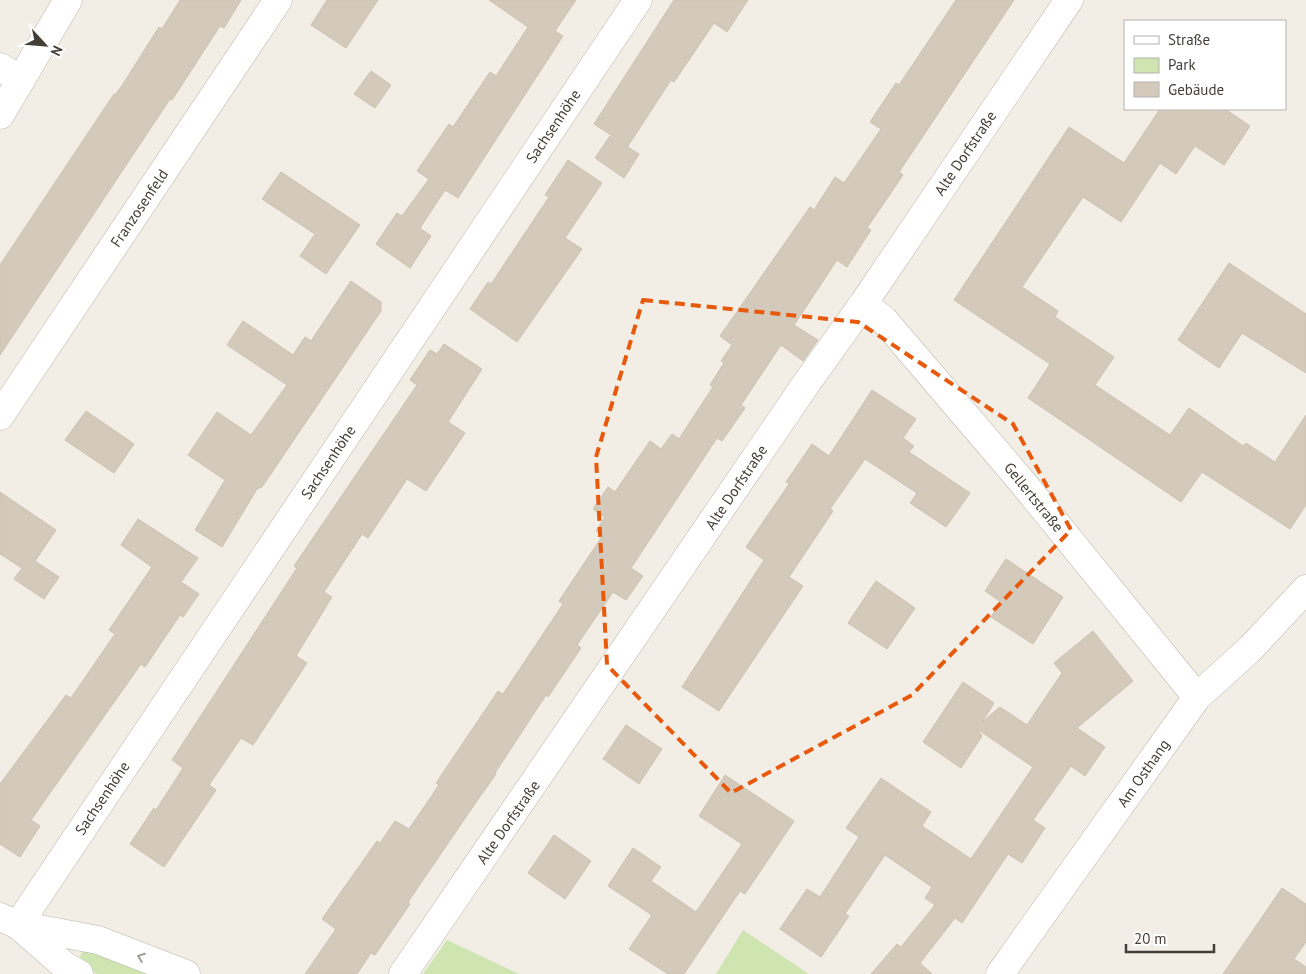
<svg xmlns="http://www.w3.org/2000/svg" width="1306" height="974" viewBox="0 0 1306 974" font-family="'PT Sans',sans-serif">
<rect width="100%" height="100%" fill="#f2eee6"/>
<!-- green -->
<g fill="#cee4b1">
<polygon points="743,930 809,974 716,974"/>
<polygon points="447,940 519,974 423,974"/>
<polygon points="85,944 160,974 97,974 77,965"/>
</g>
<!-- building -->
<g fill="#d3cabc" stroke="#cdc1b0">
<polygon points="180,0 241,0 224,28 220,26 172,100 170,99 0,355 0,265 114,94 115,95 123,84 159,27 162,29"/>
<polygon points="327,0 378,0 346,48 311,25"/>
<polygon points="489,0 576,0 555,31 563,36 458,198 445,190 420,228 431,236 410,268 376,244 397,213 402,216 429,179 417,171 449,124 453,127 490,72 496,76 528,27"/>
<polygon points="674,0 748,0 727,32 714,23 674,82 671,80 628,146 594,124"/>
<polygon points="956,0 1014,0 899,172 903,175 867,228 871,230 847,267 837,260 794,325 818,340 803,361 781,345 741,405 745,408 722,441 717,438 631,568 643,576 626,600 613,592 577,645 581,648 548,697 546,695 495,773 496,774 472,808 408,902 410,904 375,955 371,953 357,974 305,974 336,929 322,919 377,841 380,843 395,821 409,829 439,785 436,783 498,691 503,694 563,604 559,601 603,535 596,531 605,517 593,509 608,487 615,492 650,441 661,449 672,434 679,439 713,387 710,385 724,363 721,361 732,345 720,336 810,207 814,210 835,177 844,183 881,129 870,122 896,83 899,85"/>
<polygon points="371,71 391,85 375,108 354,94"/>
<polygon points="1160,109 1225,109 1250,126 1224,165 1195,146 1176,174 1160,163 1121,222 1083,197 1022,287 1058,311 1055,317 1114,357 1095,385 1170,435 1189,408 1243,446 1246,443 1275,462 1306,415 1306,505 1290,529 1202,472 1181,502 1028,398 1050,364 954,300 1069,127 1124,163"/>
<polygon points="610,136 639,154 624,178 595,158"/>
<polygon points="568,160 602,183 565,238 582,249 517,342 470,309 488,282 491,284 549,197 545,195"/>
<polygon points="281,172 360,225 326,274 300,256 315,234 262,199"/>
<polygon points="1229,263 1306,314 1306,373 1242,333 1219,368 1178,340"/>
<polygon points="351,281 381,302 381,311 262,487 257,489 222,547 195,530 225,480 188,455 217,412 251,435 287,385 227,345 243,321 293,355 305,337 311,341"/>
<polygon points="444,344 482,369 448,422 465,433 426,491 407,479 368,538 362,534 324,592 332,597 296,656 307,663 253,745 241,738 209,785 216,790 164,867 130,844 154,808 156,810 183,768 172,760 297,568 294,566 417,385 410,380 430,350 437,354"/>
<polygon points="872,390 916,419 903,438 914,446 909,452 970,493 946,527 910,503 917,493 865,459 830,509 833,511 789,577 803,586 719,711 682,687 764,560 746,547 789,484 786,482 812,444 829,456"/>
<polygon points="86,411 134,444 114,473 65,440"/>
<polygon points="0,492 56,530 35,561 59,577 44,599 14,579 22,568 0,554"/>
<polygon points="138,519 198,558 181,582 199,594 183,617 180,615 145,667 141,664 31,820 40,826 20,857 0,844 0,784 66,695 71,698 115,634 109,630 152,567 121,545"/>
<polygon points="1006,559 1063,597 1033,644 991,617 1001,602 985,591"/>
<polygon points="876,581 915,608 887,649 848,623"/>
<polygon points="1093,631 1133,681 1077,728 1105,747 1085,776 1071,766 1033,820 1045,828 1022,863 1008,854 962,923 955,918 920,963 932,974 871,974 897,944 901,947 935,905 925,898 932,887 885,855 845,914 849,916 821,957 780,929 807,889 820,897 859,837 846,828 881,778 931,812 922,826 971,859 1033,767 977,729 982,736 961,768 923,742 963,682 994,703 982,722 1000,707 1027,725 1062,673 1054,663"/>
<polygon points="626,725 662,749 639,784 603,759"/>
<polygon points="725,775 794,821 745,894 740,891 684,974 668,974 629,949 652,915 608,886 633,848 661,867 651,881 696,912 742,844 699,816"/>
<polygon points="554,835 591,861 565,899 528,873"/>
<polygon points="1282,888 1306,904 1306,942 1294,959 1306,967 1306,974 1223,974"/>
</g>
<g fill="none" stroke-linecap="round" stroke-linejoin="round">
<!-- minor casing -->
<g stroke="#bdb6a9" stroke-width="29">
<g id="minor">
<polyline points="0,67 21,80"/>
<polyline points="0,115 68,0"/>
<polyline points="863,304 884,320 1023,483 1197,697"/>
<polyline points="0,416 278,0"/>
<polyline points="0,917 18,925 98,940 186,974"/>
<polyline points="18,925 638,0"/>
<polyline points="18,925 65,966 79,974"/>
<polyline points="403,974 808,381 863,304 1069,0"/>
<polyline points="1000,974 1197,697 1250,649 1306,589"/>
</g>
</g>
<!-- minor -->
<use href="#minor" stroke="#fff" stroke-width="28"/>
</g>
<!-- one-way arrows -->
<defs><path id="oneway-chevron" d="M-2-3.5L2.5 0L-2 3.5" fill="none" stroke-width="1.6" stroke-linecap="round" stroke-linejoin="round" transform="scale(1.25)"/></defs>
<use stroke="#a29e9a" href="#oneway-chevron" transform="translate(141 957) rotate(-159)"/>
<!-- marked area -->
<path fill="none" stroke="#e8590c" stroke-width="4" stroke-dasharray="10 6" stroke-linejoin="round" d="M 643,300 L 858,322 L 1013,424 L 1071,530 L 912,695 L 731,793 L 607,665 L 596,457 Z"/>
<g text-anchor="middle" dominant-baseline="central" stroke-width="4.5" stroke-linejoin="round" paint-order="stroke">
<!-- street labels -->
<g font-size="15" fill="#443e36" stroke="#fff">
<text transform="translate(553 126) rotate(-56)">Sachsenhöhe</text>
<text transform="translate(965 153) rotate(-56)">Alte Dorfstraße</text>
<text transform="translate(139 208) rotate(-56)">Franzosenfeld</text>
<text transform="translate(328 462) rotate(-56)">Sachsenhöhe</text>
<text transform="translate(736 487) rotate(-56)">Alte Dorfstraße</text>
<text transform="translate(1034 497) rotate(51)">Gellertstraße</text>
<text transform="translate(1143 773) rotate(-55)">Am Osthang</text>
<text transform="translate(102 798) rotate(-56)">Sachsenhöhe</text>
<text transform="translate(508 822) rotate(-55)">Alte Dorfstraße</text>
</g>
</g>
<!-- legend -->
<rect x="1124" y="20" width="162" height="90" fill="#ffffff" stroke="#b4b2af"/>
<rect x="1134" y="36" width="25" height="8" fill="#ffffff" stroke="#b4b2af"/>
<text x="1168" y="45" font-size="15" fill="#443e36">Straße</text>
<rect x="1134" y="58" width="25" height="15" fill="#cee4b1" stroke="#b4b2af"/>
<text x="1168" y="70" font-size="15" fill="#443e36">Park</text>
<rect x="1134" y="82" width="25" height="15" fill="#d3cabc" stroke="#b4b2af"/>
<text x="1168" y="95" font-size="15" fill="#443e36">Gebäude</text>
<!-- north arrow -->
<g transform="translate(45 45) rotate(116)" stroke="#ffffff" stroke-width="4" paint-order="stroke">
<path d="M0-4L9 19L0 12L-9 19Z" fill="#443e36"/>
<text y="-8" font-size="14" font-weight="bold" text-anchor="middle" fill="#443e36">N</text>
</g>
<!-- scale -->
<path d="M1126 944v8h88v-8" fill="none" stroke="#443e36" stroke-width="2.5"/>
<text x="1134" y="944" font-size="15" fill="#443e36" stroke="#ffffff" stroke-width="4" paint-order="stroke">20 m</text>
</svg>
